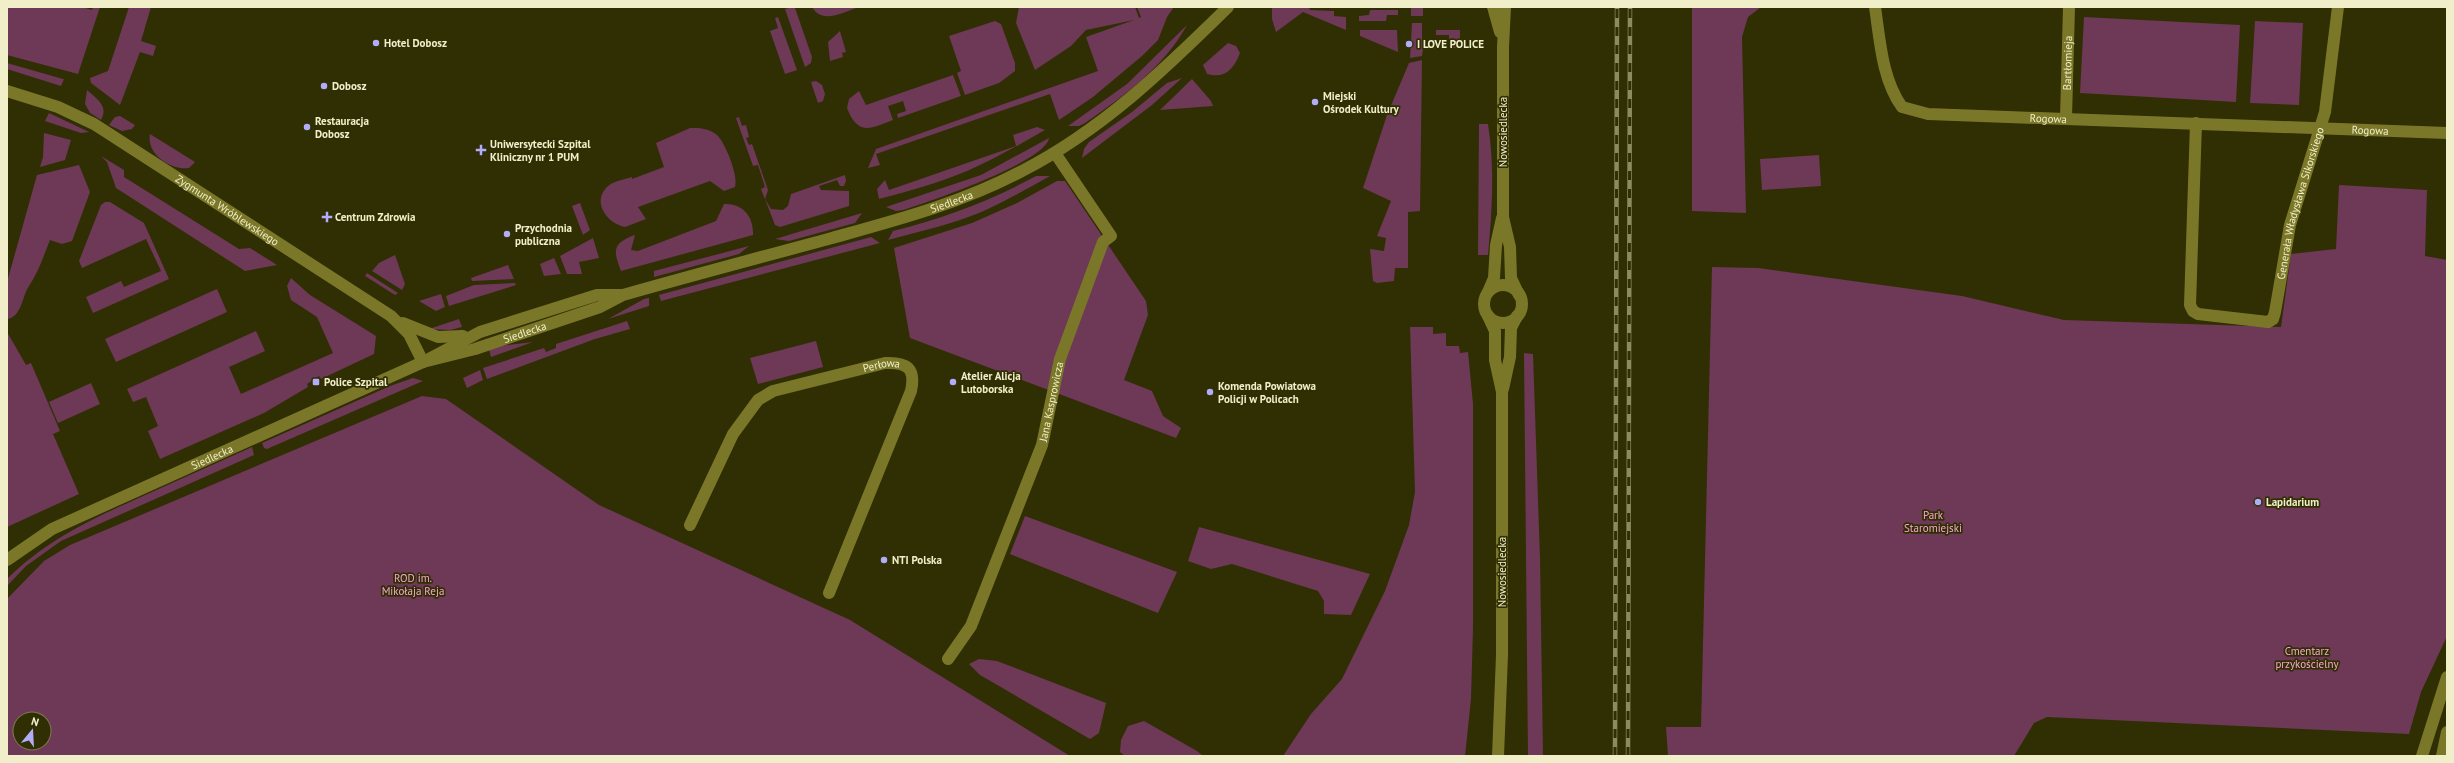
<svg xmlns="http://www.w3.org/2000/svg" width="2454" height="763" viewBox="0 0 2454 763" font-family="'PT Sans',sans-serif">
<rect width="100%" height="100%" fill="#302e03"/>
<!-- green -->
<g fill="#6e3857" fill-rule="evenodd">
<polygon points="7,7 82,7 92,10 93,7 100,7 78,74 7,55"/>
<polygon points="129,7 151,7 141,41 156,46 153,56 140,52 120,105 91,83 90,78 108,71"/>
<polygon points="792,7 795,8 812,57 811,63 805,67 785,9"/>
<path d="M 812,7 L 859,7 C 844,12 822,25 812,7 Z"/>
<polygon points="1019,7 1135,7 1139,18 1141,17 1137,7 1174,7 1167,17 1158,40 1142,56 1093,97 1059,120 1050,94 876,154 880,165 868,168 876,149 1098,71 1086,37 1134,20 1086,30 1071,46 1035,70 1016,23"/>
<polygon points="1272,7 1309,7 1310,10 1334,11 1334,16 1346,17 1346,30 1303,12 1276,32 1272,19"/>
<rect x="1411" y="7" width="12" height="9"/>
<polygon points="1692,7 1761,7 1748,17 1742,37 1746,213 1692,211"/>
<polygon points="1370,10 1398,10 1398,15 1387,15 1386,21 1359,21 1359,16 1369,15"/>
<polygon points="778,17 797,70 785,74 770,31 778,28 775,18"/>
<polygon points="2084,17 2240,25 2236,102 2080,93"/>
<polygon points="995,21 1001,24 1015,63 1015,71 999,83 965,95 957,73 961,71 949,36"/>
<polygon points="2255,21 2303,23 2299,105 2250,103"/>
<polygon points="1412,23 1422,23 1422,42 1435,42 1435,49 1423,49 1422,56 1410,58"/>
<path d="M 1187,25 C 1164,67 1124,96 1085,123 L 1079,126 L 1068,126 L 1127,84 Z"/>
<polygon points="1360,30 1397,30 1398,52 1360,36"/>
<polygon points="1436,30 1460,30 1460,48 1449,48 1449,35 1436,35"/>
<polygon points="840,31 846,52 842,53 843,57 830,61 828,42"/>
<path d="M 1228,43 L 1236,46 L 1240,53 C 1234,69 1225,79 1207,74 L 1203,65 Z"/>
<polygon points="1422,60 1420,211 1408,212 1408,268 1395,268 1394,281 1377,283 1373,281 1370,249 1384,251 1386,238 1377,236 1391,201 1363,188 1387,115 1409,63"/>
<polygon points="7,63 63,79 64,79 61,86 7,69"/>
<path d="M 953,75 L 961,96 L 898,118 L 897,114 L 906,111 L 903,101 L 888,106 L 893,120 C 870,129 858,136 847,108 L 849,99 L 859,91 L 866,105 Z"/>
<polygon points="1182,78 1152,105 1082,158 1084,149 1089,142 1132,112 1167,83"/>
<polygon points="1192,79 1211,101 1213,106 1160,110"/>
<polygon points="816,81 822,85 825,94 823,101 818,103 811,82"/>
<path d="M 87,90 C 97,99 109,106 101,120 L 90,113 L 85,104 Z"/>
<polygon points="49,113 89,132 81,133 45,121"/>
<polygon points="120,116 135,125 132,129 122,131 109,125 115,117"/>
<polygon points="739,117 742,126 746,125 749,137 746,138 749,145 752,144 768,190 765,199 771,209 783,210 788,206 791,194 845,175 846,181 844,186 840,186 837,180 819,186 821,190 849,191 849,206 780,227 775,225 761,189 765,187 758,165 753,166 736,118"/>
<path d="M 1479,124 L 1488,124 C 1495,168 1492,211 1488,255 L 1478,255 Z"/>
<path d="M 1037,127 L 1045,130 C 1019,145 994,159 967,171 C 939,183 909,191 879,199 L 877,189 L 885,180 L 889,190 L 1016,146 L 1013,135 Z"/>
<path d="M 690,128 C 699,128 709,128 717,135 C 725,142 739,177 735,187 L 724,191 L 710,181 L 638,207 L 646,219 L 625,227 C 608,224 592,203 606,188 C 612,181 623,180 632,177 L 632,179 L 664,167 L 656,143 Z"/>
<polygon points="44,133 71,140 65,160 40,167 43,157"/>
<path d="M 150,134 L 195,162 L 189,168 C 171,171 146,154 150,134 Z"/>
<path d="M 1049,138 C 1046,162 928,202 903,210 L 896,211 L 886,207 L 981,175 Z"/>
<polygon points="1819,155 1821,186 1762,190 1760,159"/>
<polygon points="101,156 124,170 124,177 239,249 250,248 277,265 245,271 116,188 107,162"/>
<path d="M 79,165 L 90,192 L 72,241 L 62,244 L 50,240 C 43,257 39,271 29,286 C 22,296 22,317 7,319 L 7,282 L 37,175 Z"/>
<path d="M 1036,176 L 1050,176 C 1027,189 1004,202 979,213 C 949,225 918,232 888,240 L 893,231 C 944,218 990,201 1036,176 Z"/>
<polygon points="1057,181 1065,181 1146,301 1148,315 1124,380 1152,391 1163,416 1181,428 1176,438 910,338 894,248 972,223 1017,203"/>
<polygon points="2339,185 2427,190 2425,256 2447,260 2447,636 2421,692 2409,734 2047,717 2034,723 2014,756 1668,756 1666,727 1701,727 1712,267 1758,268 1962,296 2064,320 2281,327 2291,254 2336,249"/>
<polygon points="105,202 110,202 144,223 169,279 93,313 86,297 121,281 124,287 161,271 146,239 82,268 79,261 101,205"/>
<polygon points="580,203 590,230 583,235 572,206"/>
<path d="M 724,204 C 742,203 754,216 753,235 L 621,271 C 613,251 612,243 635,235 L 631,250 L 638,251 L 716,221 Z"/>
<polygon points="862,213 855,223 789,241 775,239"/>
<polygon points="871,237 880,243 661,301 659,295"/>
<polygon points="593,238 599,258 579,262 582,274 567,274 560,256"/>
<polygon points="749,246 739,254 654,277 654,271"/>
<polygon points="395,255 405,284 402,290 372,271 379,263"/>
<polygon points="554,258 561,274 544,276 540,264"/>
<polygon points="508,265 514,279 472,281 471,278"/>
<polygon points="367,273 398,293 395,295 365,276"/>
<polygon points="291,278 310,295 376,336 374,354 321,379 319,376 307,384 308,387 264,413 160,459 148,431 158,426 146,397 133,402 127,389 256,331 265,351 229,367 241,394 333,353 317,317 291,300 287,286"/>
<polygon points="515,283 516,285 449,306 446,296 474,285"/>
<polygon points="217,289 227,312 116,362 105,339"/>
<polygon points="441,294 445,307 436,311 419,301"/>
<polygon points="649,298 649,306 608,319 644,299"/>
<polygon points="459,319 462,327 450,330 429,329"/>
<polygon points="627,321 630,329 595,339 487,379 483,368 544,348 546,352 556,348 556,344"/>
<polygon points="1410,327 1433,327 1433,334 1446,333 1446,346 1459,346 1460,353 1468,352 1473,404 1473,629 1471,699 1465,756 1283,756 1311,714 1342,679 1385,591 1409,525 1415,492"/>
<polygon points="7,332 26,365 31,363 60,431 53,434 79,494 7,527"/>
<polygon points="816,341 823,367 758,384 750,358"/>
<polygon points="533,342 491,357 489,349 492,347"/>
<polygon points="1524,353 1533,354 1540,558 1543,756 1528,756"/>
<polygon points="480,370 483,380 467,388 463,378"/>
<polygon points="413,378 423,381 267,449 264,448 262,443 390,386"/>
<polygon points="91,383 100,404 58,423 49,402"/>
<path d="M 422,396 L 446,399 L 599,505 L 850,620 L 1070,756 L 7,756 L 7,599 L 44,561 L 70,545 ZM 20,719 L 44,719 L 44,743 L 20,743 Z"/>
<path d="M 252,447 L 254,455 L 61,541 L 26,566 L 7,586 L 7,579 C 48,538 100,515 152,492 C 185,477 219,462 252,447 Z"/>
<polygon points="1025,516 1177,572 1158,613 1010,554"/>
<polygon points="1199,527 1370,574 1351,615 1324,614 1324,601 1318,591 1232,564 1211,569 1188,561"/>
<polygon points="979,659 997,661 1106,703 1099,733 1090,739 980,675 969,664"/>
<polygon points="1144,721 1197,751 1203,756 1125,756 1120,752 1121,740 1128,726"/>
</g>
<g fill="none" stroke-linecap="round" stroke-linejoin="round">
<!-- minor -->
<g stroke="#7b7729" stroke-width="12">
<polyline points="1493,7 1500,32"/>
<polyline points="1505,7 1503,47 1503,217 1510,247 1511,278 1519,295"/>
<path id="s1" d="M 1875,7 C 1880,41 1882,79 1902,107 L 1928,114 L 2447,133"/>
<path id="s2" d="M 7,91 L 58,107 L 94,124 L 391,316 L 409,334 L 423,362"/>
<path id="s3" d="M 2066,118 L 2069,7"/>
<path id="s4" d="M 2196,123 L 2190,305 L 2193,311 L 2198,314 L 2268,322 L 2273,319 L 2275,312 L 2290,225 L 2325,112 L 2338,7"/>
<circle cx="1503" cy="304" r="19"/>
<polyline points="1488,292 1494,278 1496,245 1502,218"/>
<polyline points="1488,316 1495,331 1495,360 1502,392 1502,655 1498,756"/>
<polyline points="403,323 438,337 463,336"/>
<path id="s5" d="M 423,362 L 475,349 L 600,307 L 623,295 C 693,275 762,257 832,238 C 897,220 962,203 1022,171 C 1102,130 1165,69 1228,7"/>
<polyline points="1503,389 1510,357 1511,328 1517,316"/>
<path id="s6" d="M 690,525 L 733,434 L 758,400 L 773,391 L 885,363 C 907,362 916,368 911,391 L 829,593"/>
<path id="s7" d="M 7,560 L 52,529 L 423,362 L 480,332 L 597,295 L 621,295"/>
<path id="s8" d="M 948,659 L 971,626 L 1042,445 L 1060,359 L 1103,242 L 1111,236 L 1055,153"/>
<polyline points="2422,756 2447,677"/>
<polyline points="2442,756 2447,732"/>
</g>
<!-- rail casing -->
<g stroke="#8b8a61" stroke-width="4.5">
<g id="rail">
<polyline points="1615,756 1617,7"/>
<polyline points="1628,756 1630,7"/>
</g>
</g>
<!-- rail -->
<use href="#rail" stroke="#302e03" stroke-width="3" stroke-dasharray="9" stroke-linecap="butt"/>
</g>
<!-- markers -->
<g fill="#b2adf9" stroke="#302e03" stroke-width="1.5">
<circle cx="376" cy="43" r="4"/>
<circle cx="1409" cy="44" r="4"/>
<circle cx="324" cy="86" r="4"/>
<circle cx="1315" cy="102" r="4"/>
<circle cx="307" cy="127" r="4"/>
<path d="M479 144h4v4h4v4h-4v4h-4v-4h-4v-4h4z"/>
<path d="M325 211h4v4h4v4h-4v4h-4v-4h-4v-4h4z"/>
<circle cx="507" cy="234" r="4"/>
<rect x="312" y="378" width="8" height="8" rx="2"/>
<circle cx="953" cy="382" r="4"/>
<circle cx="1210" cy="392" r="4"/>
<circle cx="2258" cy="502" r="4"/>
<circle cx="884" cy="560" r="4"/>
</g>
<g text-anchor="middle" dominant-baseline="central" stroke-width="3.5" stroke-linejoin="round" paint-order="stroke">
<!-- poi labels -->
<g font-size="11" font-weight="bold" fill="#f0efc9" stroke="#302e03" text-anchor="start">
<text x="384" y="43">Hotel Dobosz</text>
<text x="1417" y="44">I LOVE POLICE</text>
<text x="332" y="86">Dobosz</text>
<text x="1323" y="96">Miejski<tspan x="1323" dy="13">Ośrodek Kultury</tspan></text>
<text x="315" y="121">Restauracja<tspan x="315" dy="13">Dobosz</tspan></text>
<text x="490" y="144">Uniwersytecki Szpital<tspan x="490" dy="13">Kliniczny nr 1 PUM</tspan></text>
<text x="335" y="217">Centrum Zdrowia</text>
<text x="515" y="228">Przychodnia<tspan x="515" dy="13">publiczna</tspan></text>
<text x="961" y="376">Atelier Alicja<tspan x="961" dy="13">Lutoborska</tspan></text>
<text x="324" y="382">Police Szpital</text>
<text x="1218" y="386">Komenda Powiatowa<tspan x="1218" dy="13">Policji w Policach</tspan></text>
<text x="2266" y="502">Lapidarium</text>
<text x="892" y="560">NTI Polska</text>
</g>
<!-- street labels -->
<g font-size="11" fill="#f0efc9" stroke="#302e03">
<text stroke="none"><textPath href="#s3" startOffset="55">Bartłomieja</textPath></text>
<text stroke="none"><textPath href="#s1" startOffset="252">Rogowa</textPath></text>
<text stroke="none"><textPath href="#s1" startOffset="574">Rogowa</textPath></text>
<text transform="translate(1503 132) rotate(-90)">Nowosiedlecka</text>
<text stroke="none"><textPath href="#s5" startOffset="553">Siedlecka</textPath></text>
<text stroke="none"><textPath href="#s4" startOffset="390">Generała Władysława Sikorskiego</textPath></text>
<text stroke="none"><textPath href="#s2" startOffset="252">Zygmunta Wróblewskiego</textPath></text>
<text stroke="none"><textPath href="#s5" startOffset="106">Siedlecka</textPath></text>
<text stroke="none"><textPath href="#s6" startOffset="272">Perłowa</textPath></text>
<text stroke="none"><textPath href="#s8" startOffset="279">Jana Kasprowicza</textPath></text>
<text stroke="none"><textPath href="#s7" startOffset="230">Siedlecka</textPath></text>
<text transform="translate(1502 572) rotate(-90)">Nowosiedlecka</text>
</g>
<!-- park labels -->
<g font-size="11" fill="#f9a7d3" stroke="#302e03">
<text x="1933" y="515">Park<tspan x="1933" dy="13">Staromiejski</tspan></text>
<text x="413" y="578">ROD im.<tspan x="413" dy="13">Mikołaja Reja</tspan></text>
<text x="2307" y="651">Cmentarz<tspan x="2307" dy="13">przykościelny</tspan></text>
</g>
</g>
<!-- border -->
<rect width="2454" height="763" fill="none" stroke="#f0efc9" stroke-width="16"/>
<!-- north arrow -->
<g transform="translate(32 731) rotate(18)"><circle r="19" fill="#302e03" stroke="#7d7b52"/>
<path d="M0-3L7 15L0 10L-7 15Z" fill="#b2adf9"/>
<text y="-6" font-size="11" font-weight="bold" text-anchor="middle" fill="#f0efc9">N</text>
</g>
</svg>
